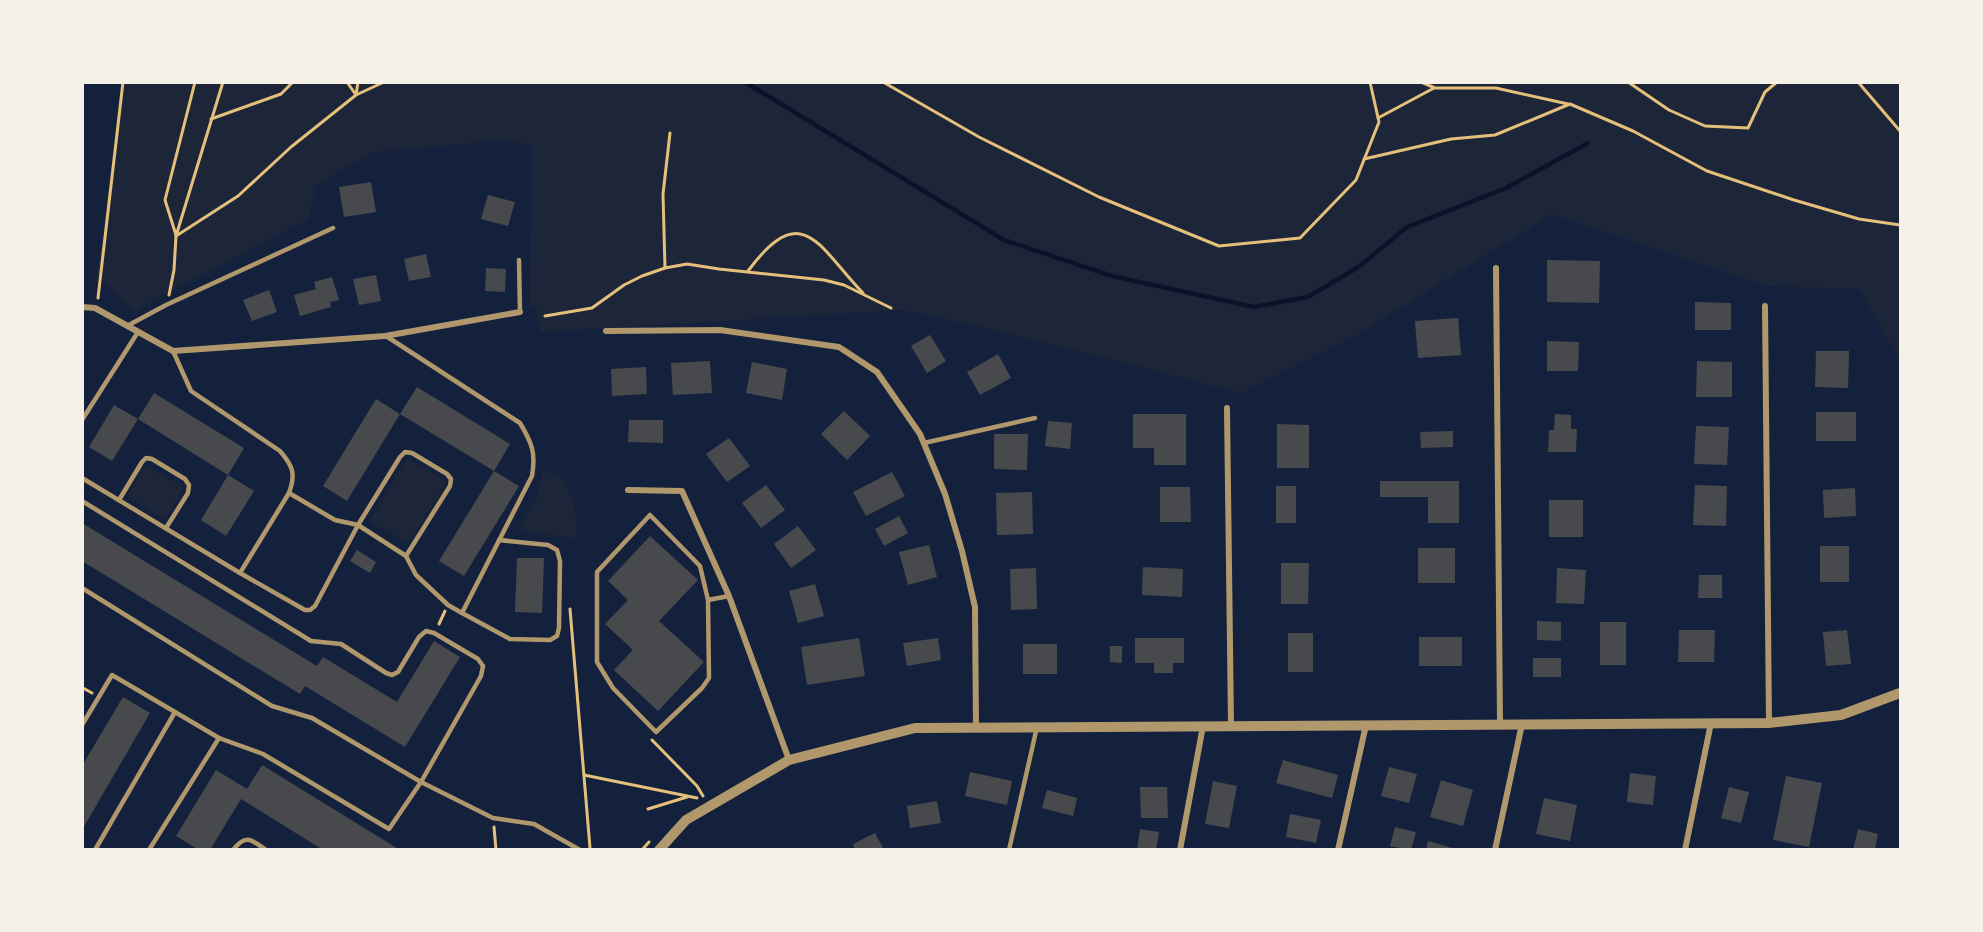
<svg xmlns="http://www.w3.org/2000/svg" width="1983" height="932" viewBox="0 0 1983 932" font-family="Inter,sans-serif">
<rect width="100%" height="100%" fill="#14213d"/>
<!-- green -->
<g fill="#1d2539">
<polygon points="122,83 1900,83 1900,362 1860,289 1769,286 1552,214 1357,335 1242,393 992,329 902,310 540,332 536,306 530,306 532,144 499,141 374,152 315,186 309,219 145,305 135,314 97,274"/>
<polygon points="407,458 447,482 409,544 369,521"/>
<polygon points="146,465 184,488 165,520 127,496"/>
<polygon points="542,470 563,478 575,506 577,539 518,530 538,496"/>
</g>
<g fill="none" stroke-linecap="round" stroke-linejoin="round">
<!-- stream -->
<polyline stroke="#0b132b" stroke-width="4.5" points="745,82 1004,240 1112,276 1254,307 1308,297 1357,268 1407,227 1506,188 1588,143"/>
</g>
<!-- building -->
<g fill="#48494c">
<polygon points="371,182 376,212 344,217 339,187"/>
<polygon points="488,195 515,202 508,226 481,219"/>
<polygon points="426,254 431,277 409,281 404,259"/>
<polygon points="1547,260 1600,261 1599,303 1547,302"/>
<polygon points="486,268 506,269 505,292 485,291"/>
<polygon points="376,275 381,301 359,305 353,279"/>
<polygon points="332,277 339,300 330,302 331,307 300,316 294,295 316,289 314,282"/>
<polygon points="269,290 277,312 252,321 243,300"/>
<polygon points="1695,302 1731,303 1731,330 1695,330"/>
<polygon points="1458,318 1461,355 1418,358 1415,321"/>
<polygon points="930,335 946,361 927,373 911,346"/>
<polygon points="1547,341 1579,342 1578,371 1547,371"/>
<polygon points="1816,351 1849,351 1848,388 1815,387"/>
<polygon points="998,354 1011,378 980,395 967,372"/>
<polygon points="710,361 712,393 673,395 671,363"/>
<polygon points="1697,361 1732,362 1732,397 1696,397"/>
<polygon points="752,362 787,369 782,400 746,393"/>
<polygon points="646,367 647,394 612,396 611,369"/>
<polygon points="417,387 510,444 494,471 519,486 464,576 439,561 494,471 400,414"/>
<polygon points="154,393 244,448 228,475 138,419"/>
<polygon points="376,399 400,414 347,501 323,486"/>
<polygon points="114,405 138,419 112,461 89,447"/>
<polygon points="844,411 870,436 847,460 821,434"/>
<rect x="1816" y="412" width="40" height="29"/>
<polygon points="1133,414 1186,414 1186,465 1154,465 1154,448 1133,448"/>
<polygon points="1555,414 1571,415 1571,429 1577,429 1576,452 1548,452 1549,430 1554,430"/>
<polygon points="629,420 663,420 663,443 628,442"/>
<polygon points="1048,421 1072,423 1070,449 1045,446"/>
<polygon points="1277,424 1309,425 1309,468 1277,468"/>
<polygon points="1696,426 1729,427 1727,465 1694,464"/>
<polygon points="1453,431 1453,447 1421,448 1420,432"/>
<polygon points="994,434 1028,434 1027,470 994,469"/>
<polygon points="729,438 750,466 727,482 706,454"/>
<polygon points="892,472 905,496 866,516 853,492"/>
<polygon points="228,475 254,491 226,536 201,520"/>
<polygon points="1380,481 1459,481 1459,523 1428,523 1428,497 1380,497"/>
<polygon points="766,485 785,510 761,528 742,503"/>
<polygon points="1695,485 1727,486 1726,526 1693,525"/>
<rect x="1276" y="486" width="20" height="37"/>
<polygon points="1160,487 1190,487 1191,522 1160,522"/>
<polygon points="1855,488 1856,516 1824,518 1823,490"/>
<polygon points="1032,492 1033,534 997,535 996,493"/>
<rect x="1549" y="500" width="34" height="37"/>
<polygon points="899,516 908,533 884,546 875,529"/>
<polygon points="82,523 317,666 323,657 397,702 434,641 460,657 405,747 305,686 300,694 82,561"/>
<polygon points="798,526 816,550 791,568 774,544"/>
<polygon points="650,536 698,580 659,621 704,662 658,711 614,670 633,650 605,624 628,600 608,581"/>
<polygon points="929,545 937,577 908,585 899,552"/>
<rect x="1820" y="546" width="29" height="36"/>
<rect x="1418" y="548" width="37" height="35"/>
<polygon points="357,550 376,562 370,573 350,561"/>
<polygon points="517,558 544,558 542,613 515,612"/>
<polygon points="1281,563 1309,563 1308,604 1281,604"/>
<polygon points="1143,567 1183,569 1182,597 1142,595"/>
<polygon points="1036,568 1037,609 1011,610 1010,569"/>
<polygon points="1557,568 1586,570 1584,604 1556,603"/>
<polygon points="1699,575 1722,575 1722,598 1698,598"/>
<polygon points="815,584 824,616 798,623 789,591"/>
<polygon points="1537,621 1561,622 1561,641 1537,640"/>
<rect x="1600" y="622" width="26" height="43"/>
<polygon points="1679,630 1715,630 1714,662 1678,662"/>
<polygon points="1847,630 1851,664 1826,666 1823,632"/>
<rect x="1288" y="633" width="25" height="39"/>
<rect x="1419" y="637" width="43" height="29"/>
<polygon points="859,638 865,676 807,685 801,647"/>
<polygon points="938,638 941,660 907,666 903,643"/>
<polygon points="1135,638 1184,638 1184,663 1173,663 1173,673 1154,673 1154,663 1135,663"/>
<rect x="1023" y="644" width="34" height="30"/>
<polygon points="1110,646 1122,646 1122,663 1110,662"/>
<rect x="1533" y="658" width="28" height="19"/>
<polygon points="123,697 150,713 82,830 82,766"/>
<polygon points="1283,760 1338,775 1332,798 1276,783"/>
<polygon points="262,765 400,850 323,850 241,799 210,850 199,850 176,836 216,770 247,789"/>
<polygon points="1389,767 1417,774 1409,803 1381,796"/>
<polygon points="970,772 1012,781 1007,805 965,796"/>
<polygon points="1630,773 1656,776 1653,805 1627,802"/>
<polygon points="1786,776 1822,783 1809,847 1773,840"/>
<polygon points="1441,780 1473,790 1463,826 1430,817"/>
<polygon points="1213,781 1237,786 1229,828 1205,824"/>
<polygon points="1140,787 1167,787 1168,818 1141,818"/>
<polygon points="1729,787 1749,792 1741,823 1721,818"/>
<polygon points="1047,790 1077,798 1073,816 1042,808"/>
<polygon points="1544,798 1577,805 1570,841 1536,834"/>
<polygon points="937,801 941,823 910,828 907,806"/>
<polygon points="1290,814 1321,820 1316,843 1286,837"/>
<polygon points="1395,827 1416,832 1411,850 1390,846"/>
<polygon points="1140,829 1159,832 1156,850 1137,850"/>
<polygon points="1858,829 1878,834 1875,850 1853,850"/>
<polygon points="875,833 884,850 855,850 853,844"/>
<polygon points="1428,841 1456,849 1456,850 1426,850"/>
</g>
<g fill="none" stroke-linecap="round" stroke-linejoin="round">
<!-- path -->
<g stroke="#e5c07b" stroke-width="3">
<polyline points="347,82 356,95 384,82"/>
<polyline points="883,82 979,137 1099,197 1219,246 1300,238 1356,180 1379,122 1370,82"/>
<polyline points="1421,82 1435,88 1496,88 1568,104"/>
<polyline points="1628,82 1669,110 1705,126 1748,128 1765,92 1777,82"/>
<polyline points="1858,82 1900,131"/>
<polyline points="1378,118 1434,88"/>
<polyline points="211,119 281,94 293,82"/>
<polyline points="1364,159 1451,139 1495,135 1570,104 1633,131 1707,171 1794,200 1859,219 1900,225"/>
<polyline points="176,235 165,200 195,82"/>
<polyline points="176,236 223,82"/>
<polyline points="665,268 663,194 670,133"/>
<path d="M 748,271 C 803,197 819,248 863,293"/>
<polyline points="169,295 174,270 176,236 238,196 291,147 356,95 358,82"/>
<polyline points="98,298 123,82"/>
<polyline points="545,316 592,308 624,285 642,276 665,268 687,264 719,269 824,280 844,285 891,308"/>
<polyline points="570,609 590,848"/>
<polyline points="439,624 445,611"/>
<polyline points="83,688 92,693"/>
<polyline points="652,740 697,786 703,796"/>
<polyline points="584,775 697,798"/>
<polyline points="648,809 687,797"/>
<polyline points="494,827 496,850"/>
<polyline points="642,850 649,842"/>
</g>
<!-- service -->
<g stroke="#b1986c" stroke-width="4.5">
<polyline points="519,260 520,312"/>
<polyline points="127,326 166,305 333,228"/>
<polyline points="82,420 138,332"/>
<polyline points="924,443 1035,418"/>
<path d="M 82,478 L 240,573 L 289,493 C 296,474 293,466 280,451 L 191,391 L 173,351"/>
<polyline points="289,493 335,520 358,525 400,457 405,452 412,453 447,474 451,479 450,486 406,556"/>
<polyline points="119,500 142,462 146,458 152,459 185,479 189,485 188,493 166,528"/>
<polyline points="82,501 311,641 341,644 386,673 392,675 398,672 419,637 426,631 434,633 478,659 483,666 481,676 421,782 389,829 263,754 219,738 175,712"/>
<path d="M 240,573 L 305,610 L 310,610 L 315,606 L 358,525 L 406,556 L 416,575 L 448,605 L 462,613 L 532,476 C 536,453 532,443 520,423 L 386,336"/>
<polyline points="82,588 272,706 312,718 421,782 493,818 534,824 580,850"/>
<polyline points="708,600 700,566 650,515 597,572 597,662 613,688 656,732 702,688 709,678 708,600 729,596"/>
<polyline points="462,613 510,639 550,640 557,636 559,628 560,561 557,550 548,545 499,540"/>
<polyline points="82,725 112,675 175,712 95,850"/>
<polyline points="149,850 219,738"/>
<path d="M 233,850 C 246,833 252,840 266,850"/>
<polyline points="1009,850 1037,727"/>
</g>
<!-- minor -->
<g stroke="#b1986c" stroke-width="6">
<polyline points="1496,268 1500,723"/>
<polyline points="1765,306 1769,723"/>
<polyline points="82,307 95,308 173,351 385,336 520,312"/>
<polyline points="606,331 720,330 839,347 877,372 920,434 945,494 962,551 975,607 976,727"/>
<polyline points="1227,408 1231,725"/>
<polyline points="628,490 682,491 729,596 789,760"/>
<polyline points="1180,850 1203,726"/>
<polyline points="1338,850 1366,725"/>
<polyline points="1495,850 1522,724"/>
<polyline points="1685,850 1711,723"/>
</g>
<!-- tertiary -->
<polyline stroke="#b1986c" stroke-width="10" points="659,850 686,820 789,760 915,728 1769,723 1841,715 1900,693"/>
</g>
<!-- border -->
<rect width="1983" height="932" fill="none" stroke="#f6f1e7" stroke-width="168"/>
</svg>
